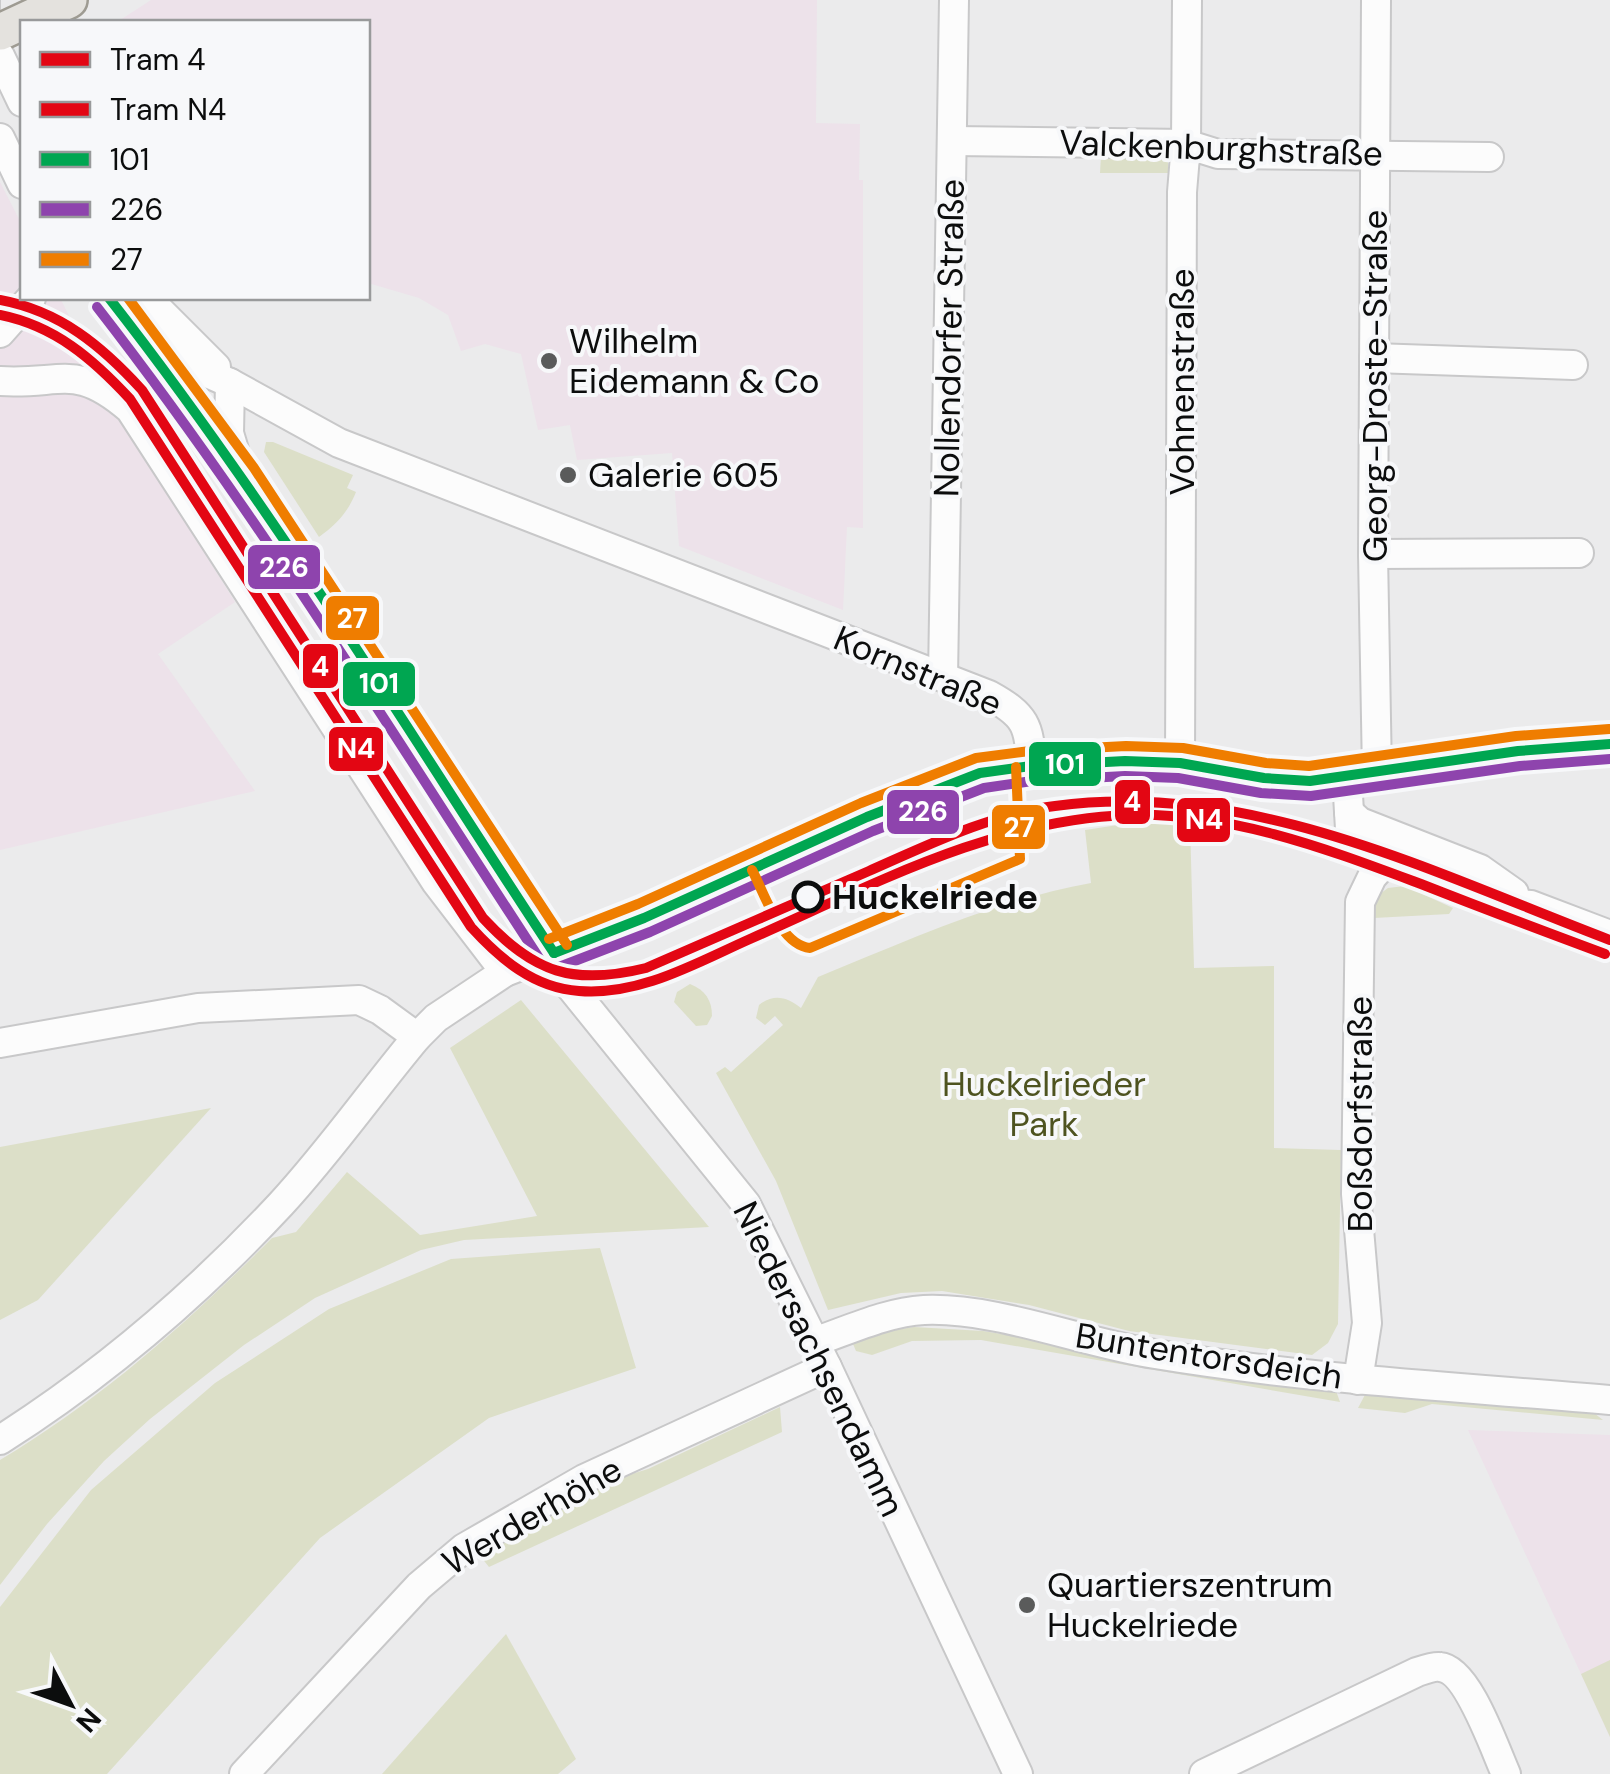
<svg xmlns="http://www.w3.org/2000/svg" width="1610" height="1774" viewBox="0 0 1610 1774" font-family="'DM Sans',sans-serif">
<rect width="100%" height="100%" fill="#ebebec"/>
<!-- commercial -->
<g fill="#ede2ea">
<polygon points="151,0 817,0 816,123 860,124 859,180 863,180 863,528 847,527 843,610 679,546 672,453 577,460 570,425 538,430 521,354 485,344 461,351 448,315 419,298 368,283 368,22 117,22"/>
<polygon points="0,182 22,225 22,298 60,298 121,419 235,602 158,654 255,791 0,850"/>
<polygon points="1468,1430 1610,1435 1610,1737 1581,1674"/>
</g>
<!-- green -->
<g fill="#dcdfc8">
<polygon points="1102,137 1168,146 1168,173 1100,173"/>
<path d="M 266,442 L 273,442 L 353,475 L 347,488 L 356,492 C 348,512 337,524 319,537 L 264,452 Z"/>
<path d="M 1138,822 L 1190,823 L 1194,968 L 1274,966 L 1274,1148 L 1341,1150 L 1338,1324 L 1328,1343 L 1312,1355 L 1129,1331 L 1029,1305 L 942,1291 L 901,1293 L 828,1310 L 776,1181 L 716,1073 L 725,1067 L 731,1072 L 783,1025 L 775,1016 L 765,1025 L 756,1018 L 759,1005 C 774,993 787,997 801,1008 L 818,977 C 907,941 996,900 1091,883 L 1085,830 Z"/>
<polygon points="1405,886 1453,908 1449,914 1374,918 1377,896 1388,888"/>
<path d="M 690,984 C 705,990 712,1000 712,1016 L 707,1025 L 696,1026 L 674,1002 L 677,992 Z"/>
<path d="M 521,1000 L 709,1227 L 464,1240 L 421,1250 L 315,1298 L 244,1345 L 150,1419 L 104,1461 L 47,1524 L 0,1585 L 0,1460 C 102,1399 188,1322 272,1238 L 296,1232 L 347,1172 L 420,1235 L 537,1216 L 450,1048 Z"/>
<polygon points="211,1108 38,1300 0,1320 0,1147"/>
<polygon points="600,1248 636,1368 489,1418 320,1538 107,1774 0,1774 0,1607 91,1490 215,1383 329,1309 451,1259"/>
<polygon points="914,1327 983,1331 1335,1388 1340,1402 981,1340 912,1341 872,1355 856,1351 853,1344 873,1333"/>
<polygon points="1367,1391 1594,1413 1603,1420 1432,1404 1405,1413 1358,1408"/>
<polygon points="780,1407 782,1432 489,1567 477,1552 602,1483 648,1469"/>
<polygon points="506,1634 576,1759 558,1774 382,1774"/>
<polygon points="1610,1660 1610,1737 1581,1674"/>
</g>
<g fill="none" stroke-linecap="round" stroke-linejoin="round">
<!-- highway-tunnel -->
<polyline stroke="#cacacb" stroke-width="40" stroke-dasharray="40 20" stroke-linecap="butt" points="0,0 1,0"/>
<!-- minor casing -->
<g stroke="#c8c8c9" stroke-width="32">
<g id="minor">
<polyline points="1376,0 1373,554 1377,773"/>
<polyline points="0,56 22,102"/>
<polyline points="0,138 22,184"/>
<polyline points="953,141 1186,144 1218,154 1489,157"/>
<polyline points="147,298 216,367"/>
<polyline points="118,307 241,476 554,953 560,974 746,1204 827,1367 1018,1774"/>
<polyline points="0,333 31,298"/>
<path d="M 153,335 L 189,365 L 230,383 L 339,443 L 989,695 C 1025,715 1030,725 1031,766"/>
<polyline points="1374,358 1573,365"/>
<path d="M 0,381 C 63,385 75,362 130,409 L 436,882 L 505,972"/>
<polyline points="230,383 229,433 237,460"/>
<polyline points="1373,554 1579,553"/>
<polyline points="943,677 954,0"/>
<polyline points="1180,763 1182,192 1186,144 1187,0"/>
<polyline points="1347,778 1350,829 1359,845 1513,904 1531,905 1610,935"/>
<polyline points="1349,812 1360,822 1480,869 1514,893"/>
<polyline points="0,1043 198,1008 359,1000 380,1010 417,1037"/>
<path d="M 814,1342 C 849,1330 887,1312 924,1310 C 997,1307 1083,1343 1155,1354 C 1306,1379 1458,1387 1610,1400"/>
<polyline points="1358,1380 1367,1323 1356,1194 1360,902 1372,877 1390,857"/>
<path d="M 0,1440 C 104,1374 197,1294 281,1204 C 330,1151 371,1092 417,1037 L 436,1018 L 505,972 L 644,918 L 867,817 L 980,773 L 1031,766 L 1125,761 L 1180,763 L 1264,778 L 1310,781 L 1518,751 L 1610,744"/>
<polyline points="244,1774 419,1586 464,1548 584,1479 827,1367"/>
<path d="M 1204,1774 L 1417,1672 C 1423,1670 1434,1666 1440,1667 C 1468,1669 1495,1750 1506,1774"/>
</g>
</g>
<!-- major casing -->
<g stroke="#9e9b92" stroke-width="40">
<polyline id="major" points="0,32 69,0"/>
</g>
<!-- minor -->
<use href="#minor" stroke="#fcfcfc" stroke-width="28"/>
<!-- major -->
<use href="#major" stroke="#e4e2de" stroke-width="35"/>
<!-- bus-1 casing -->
<g stroke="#f7f8fa" stroke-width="18">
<g id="bus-1">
<path d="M 109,298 C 272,506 409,733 554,953"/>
<polyline points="554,953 644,918 867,817 980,773 1031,766 1125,761 1180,763 1264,778 1310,781 1518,751 1610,744"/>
</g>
</g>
<!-- bus-2 casing -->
<g stroke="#f7f8fa" stroke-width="18">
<g id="bus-2">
<path d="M 97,307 C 259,515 397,741 541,961"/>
<polyline points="559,967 650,932 873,831 984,788 1032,781 1125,776 1178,778 1261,793 1311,796 1520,766 1610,759"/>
</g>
</g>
<!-- bus-3 casing -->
<g stroke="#f7f8fa" stroke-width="18">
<g id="bus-3">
<polyline points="128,298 254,468 567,945"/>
<path d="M 752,870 C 765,894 780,945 810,948 L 1020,859 L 1016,767"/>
<polyline points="549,939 638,904 861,803 976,758 1030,751 1126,746 1183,748 1266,763 1309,766 1516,736 1609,729"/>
</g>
</g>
<!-- bus-1 -->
<use href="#bus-1" stroke="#00a651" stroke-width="10"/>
<!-- bus-2 -->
<use href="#bus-2" stroke="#8e44ad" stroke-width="10"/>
<!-- bus-3 -->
<use href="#bus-3" stroke="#ef7d00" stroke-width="10"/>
<!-- tram-1 casing -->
<g stroke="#f7f8fa" stroke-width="18">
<path id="tram-1" d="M 0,300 C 60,311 102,346 142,390 L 483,918 C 534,973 573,986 646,968 C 720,936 795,903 869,871 C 928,845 991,814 1055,806 C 1252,780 1431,872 1610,940"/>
</g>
<!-- tram-2 casing -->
<g stroke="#f7f8fa" stroke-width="18">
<path id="tram-2" d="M 0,315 C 55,326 93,359 130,399 L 471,927 C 500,959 534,988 579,991 C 640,996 696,963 750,939 C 873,885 992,820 1128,815 C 1231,812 1327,849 1421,884 C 1482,908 1543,931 1605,954"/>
</g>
<!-- tram-1 -->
<use href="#tram-1" stroke="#e30613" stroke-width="10"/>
<!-- tram-2 -->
<use href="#tram-2" stroke="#e30613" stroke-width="10"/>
</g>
<!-- markers -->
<g fill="#5a5b5b" stroke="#f7f8fa" stroke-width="4">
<circle cx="549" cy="361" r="10"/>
<circle cx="568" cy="475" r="10"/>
<circle cx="1027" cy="1605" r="10"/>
</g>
<circle fill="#f7f8fa" stroke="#0c0d0d" stroke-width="5" cx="808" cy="897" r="14"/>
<g text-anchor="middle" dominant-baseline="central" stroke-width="8" stroke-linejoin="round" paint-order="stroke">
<!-- street labels -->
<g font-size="35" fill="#0c0d0d" stroke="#f7f8fa">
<text transform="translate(1221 148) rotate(2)">Valckenburghstraße</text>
<text transform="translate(949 338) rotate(-89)">Nollendorfer Straße</text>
<text transform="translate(1182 382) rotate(-90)">Vohnenstraße</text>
<text transform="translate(1375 386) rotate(-90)">Georg-Droste-Straße</text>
<text transform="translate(918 671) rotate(23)">Kornstraße</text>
<text transform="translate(1360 1114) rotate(-90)">Boßdorfstraße</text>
<text transform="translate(1209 1356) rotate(9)">Buntentorsdeich</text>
<text transform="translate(819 1359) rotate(64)">Niedersachsendamm</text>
<text transform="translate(532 1516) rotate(-30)">Werderhöhe</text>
</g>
<!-- poi labels -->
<g font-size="35" fill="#0c0d0d" stroke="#f7f8fa" text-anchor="start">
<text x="569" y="341">Wilhelm<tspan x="569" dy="40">Eidemann &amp; Co</tspan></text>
<text x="588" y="475">Galerie 605</text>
<text x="1047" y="1585">Quartierszentrum<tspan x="1047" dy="40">Huckelriede</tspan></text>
</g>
<!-- stop labels -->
<g font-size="35" font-weight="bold" fill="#0c0d0d" stroke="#f7f8fa" text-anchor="start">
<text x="832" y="897">Huckelriede</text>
</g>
<!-- park labels -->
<g font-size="35" fill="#4e5320" stroke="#f7f8fa">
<text x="1044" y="1084">Huckelrieder<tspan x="1044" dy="40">Park</tspan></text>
</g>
</g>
<g stroke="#f7f8fa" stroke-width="4">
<rect x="246" y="543" width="76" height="48" rx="10" fill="#8e44ad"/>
<rect x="324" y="594" width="57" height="48" rx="10" fill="#ef7d00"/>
<rect x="301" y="642" width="39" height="48" rx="10" fill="#e30613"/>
<rect x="341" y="660" width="76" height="48" rx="10" fill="#00a651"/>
<rect x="327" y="725" width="58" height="48" rx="10" fill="#e30613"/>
<rect x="1027" y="740" width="76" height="48" rx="10" fill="#00a651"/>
<rect x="1113" y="778" width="39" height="48" rx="10" fill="#e30613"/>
<rect x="885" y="788" width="76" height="48" rx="10" fill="#8e44ad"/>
<rect x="1175" y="796" width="57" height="48" rx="10" fill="#e30613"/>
<rect x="990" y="803" width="57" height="48" rx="10" fill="#ef7d00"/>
</g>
<g font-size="28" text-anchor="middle" font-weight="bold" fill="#fff">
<text x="284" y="577">226</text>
<text x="352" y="628">27</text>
<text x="320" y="676">4</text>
<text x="379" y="693">101</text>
<text x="356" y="758">N4</text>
<text x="1065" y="774">101</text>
<text x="1132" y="811">4</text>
<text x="923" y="821">226</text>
<text x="1204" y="829">N4</text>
<text x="1019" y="837">27</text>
</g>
<!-- legend -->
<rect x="20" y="20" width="350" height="280" fill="#f7f8fa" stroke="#999a9b" stroke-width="2.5"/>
<rect x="40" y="52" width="50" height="15" fill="#e30613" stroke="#999a9b" stroke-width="2.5"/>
<text x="110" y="70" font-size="30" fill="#0c0d0d">Tram 4</text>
<rect x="40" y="102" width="50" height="15" fill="#e30613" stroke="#999a9b" stroke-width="2.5"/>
<text x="110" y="120" font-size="30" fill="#0c0d0d">Tram N4</text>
<rect x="40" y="152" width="50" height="15" fill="#00a651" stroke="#999a9b" stroke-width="2.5"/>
<text x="110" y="170" font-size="30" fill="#0c0d0d">101</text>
<rect x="40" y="202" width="50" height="15" fill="#8e44ad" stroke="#999a9b" stroke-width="2.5"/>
<text x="110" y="220" font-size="30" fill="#0c0d0d">226</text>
<rect x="40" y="252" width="50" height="15" fill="#ef7d00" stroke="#999a9b" stroke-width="2.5"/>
<text x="110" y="270" font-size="30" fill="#0c0d0d">27</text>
<!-- north arrow -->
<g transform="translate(70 1704) rotate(131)" stroke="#f7f8fa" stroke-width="8" paint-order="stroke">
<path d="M0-8L18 38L0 25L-18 38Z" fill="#0c0d0d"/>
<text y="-15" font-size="28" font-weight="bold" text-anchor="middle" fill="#0c0d0d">N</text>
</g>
</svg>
